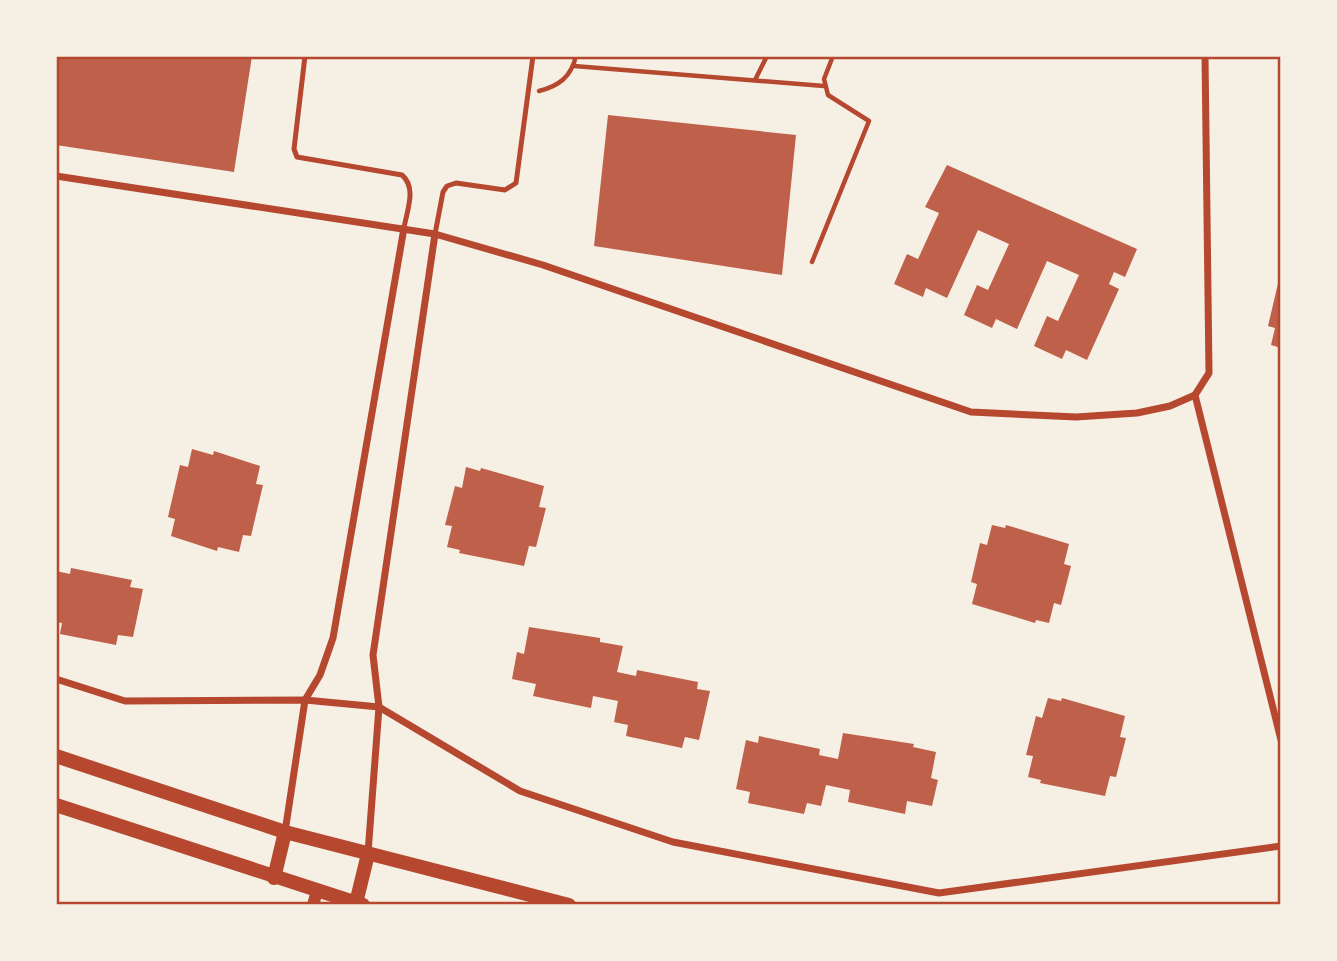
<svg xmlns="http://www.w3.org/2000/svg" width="1337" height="961" viewBox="0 0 1337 961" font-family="Roboto,sans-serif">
<rect width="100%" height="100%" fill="#f6efe4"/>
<!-- building -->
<g fill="#bf614a">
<polygon points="56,56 252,56 234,172 56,145"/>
<polygon points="608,115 796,135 782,275 594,246"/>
<polygon points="947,165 1137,249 1125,277 1114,272 1109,284 1119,289 1087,360 1066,350 1062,359 1034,346 1047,316 1058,321 1079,275 1047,261 1017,329 996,319 992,328 964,315 977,285 988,290 1009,244 978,230 947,298 926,288 923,297 894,284 907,254 918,259 939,213 925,207"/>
<polygon points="1280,275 1281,275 1281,348 1271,345 1275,328 1268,326"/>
<polygon points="192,449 213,455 214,451 260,466 256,484 263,485 251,536 243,535 239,552 218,547 217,551 171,536 175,519 168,517 180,465 188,467"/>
<polygon points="466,467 480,471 481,468 544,486 539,507 546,508 536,547 529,546 524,566 459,553 460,550 447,547 452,526 445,525 455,486 462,488"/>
<polygon points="992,525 1005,528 1006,525 1069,544 1064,564 1071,566 1061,605 1054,603 1049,623 1036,620 1035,623 972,604 977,584 971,582 980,543 987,545"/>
<polygon points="71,568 132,580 130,587 143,589 133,637 118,635 116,645 60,634 62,623 56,622 56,571 70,574"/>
<polygon points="529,627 600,638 600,642 623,646 617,672 636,676 637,670 698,682 697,689 710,691 699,740 685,737 682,748 626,736 628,725 614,722 618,701 593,696 591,708 533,696 536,684 512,679 517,652 524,654"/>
<polygon points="1048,698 1061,701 1062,698 1125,716 1120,737 1126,738 1116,777 1110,776 1105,796 1040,783 1041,780 1028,777 1033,756 1026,755 1036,716 1042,718"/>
<polygon points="843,733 914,744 913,747 936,752 931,778 938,780 932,806 907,801 905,814 848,802 850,790 826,785 821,806 807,803 804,814 748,803 750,792 736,789 746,740 758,743 759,736 820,749 819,755 838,759"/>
</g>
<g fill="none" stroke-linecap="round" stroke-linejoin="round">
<!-- path -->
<g stroke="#b5482f" stroke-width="4.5">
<polyline points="574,66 824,86"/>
<polyline points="755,80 767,56"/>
<path d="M 539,91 C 559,86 571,77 576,56"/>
<polyline points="812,262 869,121 828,95 824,79 833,56"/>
</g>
<!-- service -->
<g stroke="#b5482f" stroke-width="5">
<path d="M 305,56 L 294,149 L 297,157 L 402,175 C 417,188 407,210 404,228"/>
<polyline points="435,234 443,192 447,186 456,183 505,190 516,183 533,56"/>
</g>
<!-- minor -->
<g stroke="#b5482f" stroke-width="7">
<polyline points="1205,56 1209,373 1195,395 1281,740"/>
<polyline points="56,176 435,234 543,265 971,412 1076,417 1137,413 1170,406 1195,395"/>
<polyline points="56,679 125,701 305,700 379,707 520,791 673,842 939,893 1281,846"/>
<polyline points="285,832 305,700 320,675 333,638 404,228"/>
<polyline points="368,853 379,707 373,655 435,234"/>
</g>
<!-- tertiary -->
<polyline stroke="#b5482f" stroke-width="12" points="313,905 317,891"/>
<!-- secondary -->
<g stroke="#b5482f" stroke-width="14">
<polyline points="56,756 285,832 569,905"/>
<polyline points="56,805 363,905"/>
<polyline points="274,878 285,832"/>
<polyline points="356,903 368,854"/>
</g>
</g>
<!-- border -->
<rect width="1337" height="961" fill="none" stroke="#f6efe4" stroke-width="116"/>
<rect x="58" y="58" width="1221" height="845" fill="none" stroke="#b5482f" stroke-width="2.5"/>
</svg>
